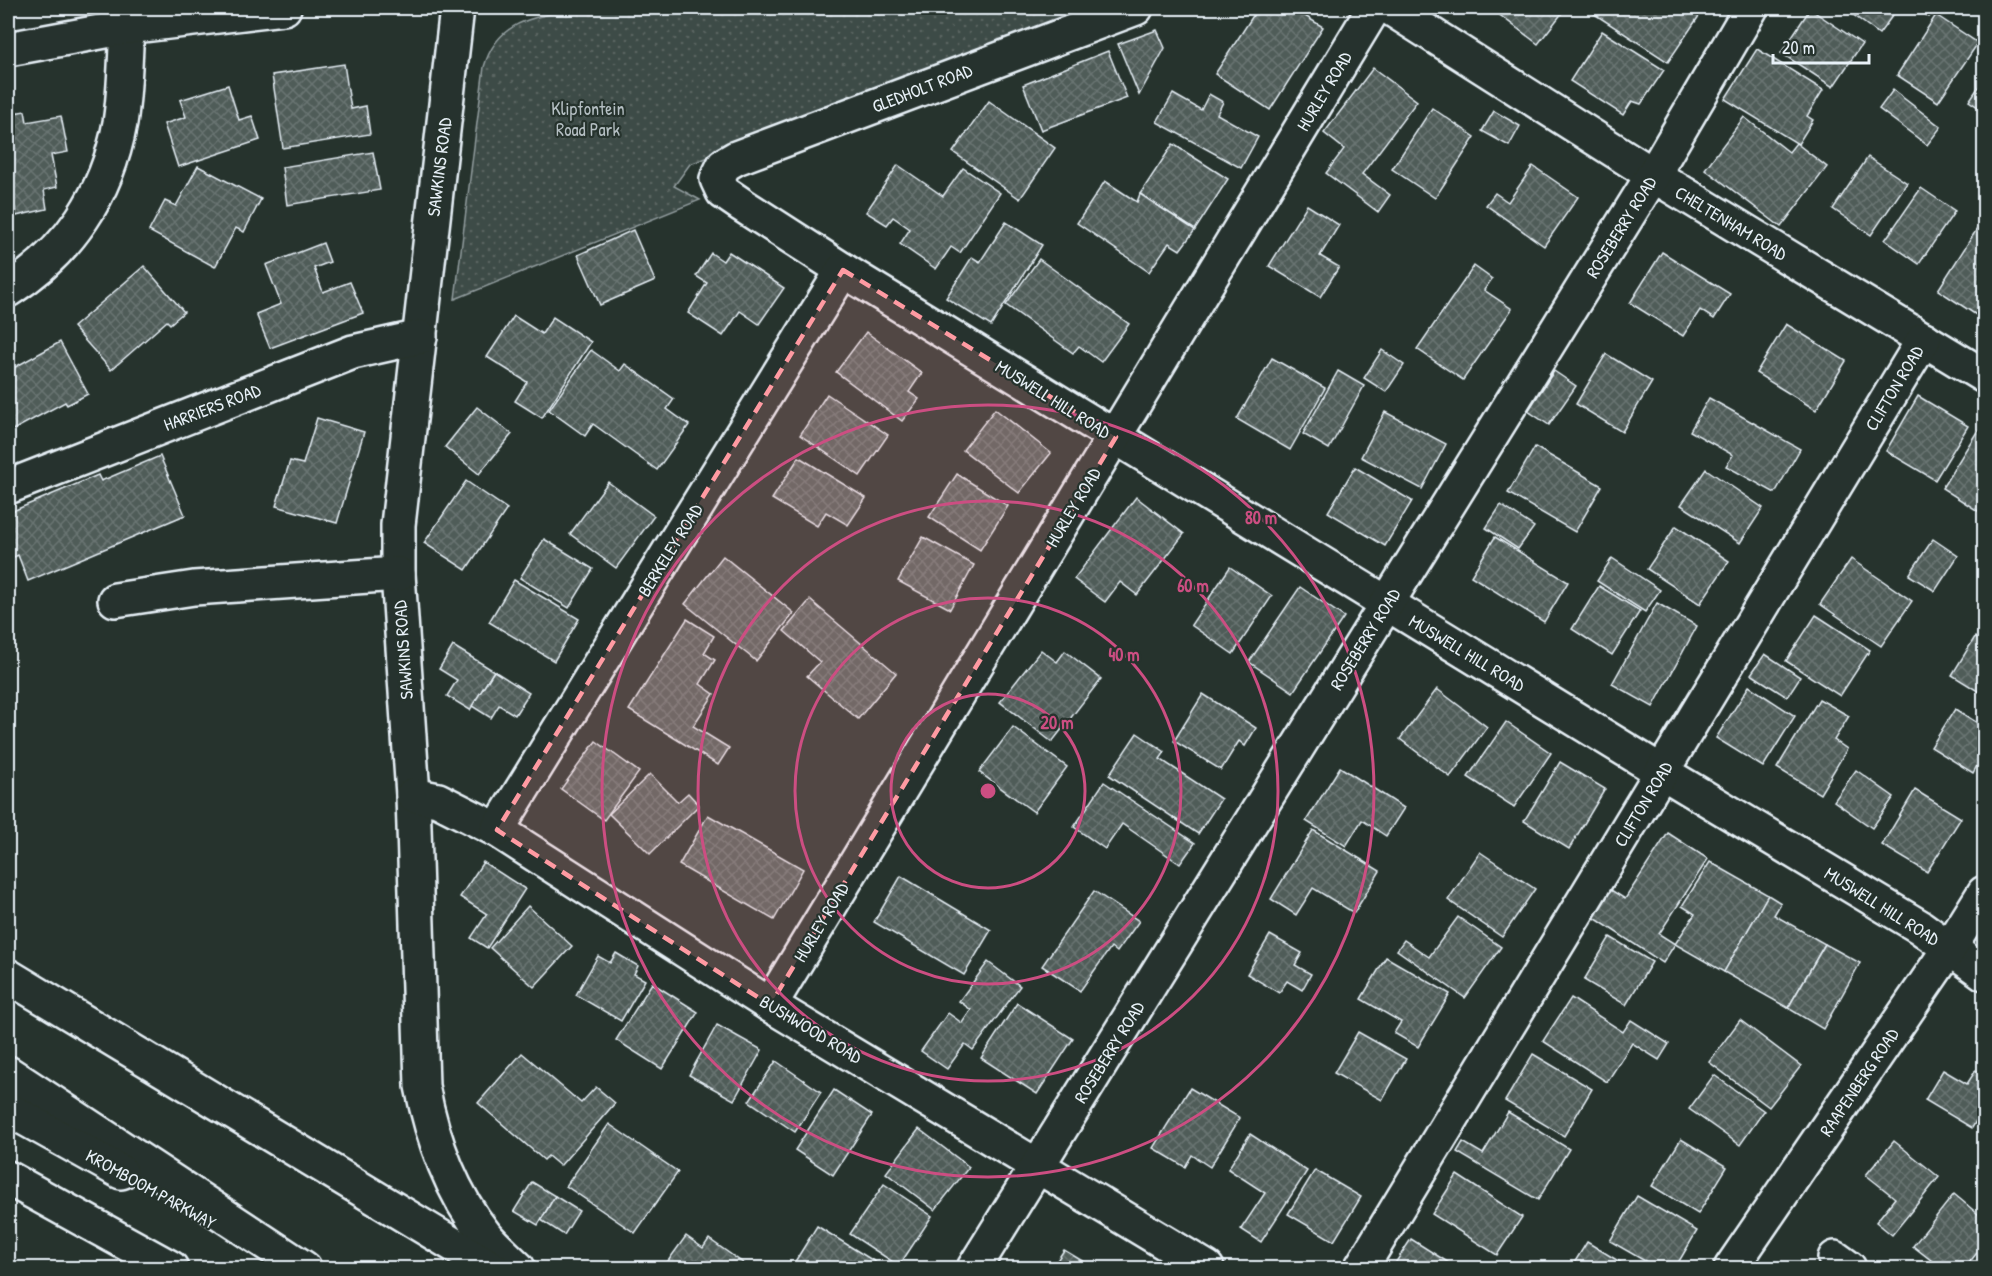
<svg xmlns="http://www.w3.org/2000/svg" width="1992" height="1276" viewBox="0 0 1992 1276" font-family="'Patrick Hand',sans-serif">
<defs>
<pattern id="grass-dots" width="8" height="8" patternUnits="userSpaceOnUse" patternTransform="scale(1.5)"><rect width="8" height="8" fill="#3e4b47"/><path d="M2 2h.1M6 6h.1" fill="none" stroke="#5a6562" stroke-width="1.8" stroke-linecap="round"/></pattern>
<pattern id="building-cross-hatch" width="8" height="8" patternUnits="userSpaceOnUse" patternTransform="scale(1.5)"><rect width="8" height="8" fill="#505c59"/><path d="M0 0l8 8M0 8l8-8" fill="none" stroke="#697472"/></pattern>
</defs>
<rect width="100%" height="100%" fill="#26332d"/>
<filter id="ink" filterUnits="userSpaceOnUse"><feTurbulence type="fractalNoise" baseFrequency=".0167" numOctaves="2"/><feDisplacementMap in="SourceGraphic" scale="12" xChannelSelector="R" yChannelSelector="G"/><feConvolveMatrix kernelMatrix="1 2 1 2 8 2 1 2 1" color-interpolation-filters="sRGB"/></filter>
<g filter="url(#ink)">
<!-- grass -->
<path fill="url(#grass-dots)" stroke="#939ea0" stroke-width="1.5" d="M 579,8 L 1116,8 L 690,164 L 674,186 L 700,200 L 455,299 L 484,67 C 498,18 536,18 579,8 Z"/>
<!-- building -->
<g fill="url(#building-cross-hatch)" stroke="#e8f1f8" stroke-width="1.5">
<polygon points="1258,8 1292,8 1323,27 1270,110 1215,74"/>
<polygon points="1495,8 1566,8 1538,44 1493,10"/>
<polygon points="1585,8 1685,8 1699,16 1668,62"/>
<polygon points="1844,8 1898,8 1879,34"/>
<polygon points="1916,8 1936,8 1929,17"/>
<polygon points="1810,9 1862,44 1833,87 1781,53"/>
<polygon points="1936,15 1978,43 1938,102 1897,75"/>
<polygon points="1157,30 1165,48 1139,95 1118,44"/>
<polygon points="1602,31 1664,70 1641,104 1632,101 1623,115 1570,81"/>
<polygon points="1757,49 1823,90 1807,116 1813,120 1798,144 1725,99"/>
<polygon points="1108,51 1127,98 1041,130 1023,85"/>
<polygon points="344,64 351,109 366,106 370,134 283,148 272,75"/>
<polygon points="1373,68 1417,101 1362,174 1390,195 1378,212 1326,173 1344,149 1324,133"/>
<polygon points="1984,79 1984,111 1969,101"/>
<polygon points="228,85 239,120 252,116 260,140 178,167 164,124 186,117 180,100"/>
<polygon points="1893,90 1941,127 1927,145 1879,109"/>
<polygon points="1173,94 1201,110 1209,94 1223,102 1217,114 1258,137 1241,168 1157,122"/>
<polygon points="989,101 1055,148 1020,199 953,152"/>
<polygon points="1432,108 1475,137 1435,198 1392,169"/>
<polygon points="25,111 27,122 61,116 68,152 51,155 57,187 44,190 47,209 16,216 8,171 8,114"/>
<polygon points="1494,111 1520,126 1509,146 1482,131"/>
<polygon points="1744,117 1789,152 1796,143 1827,167 1781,227 1705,169"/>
<polygon points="1173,144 1228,179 1195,230 1140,194"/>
<polygon points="373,152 380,190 287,205 282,167"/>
<polygon points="1868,157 1907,183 1871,235 1833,209"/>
<polygon points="898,165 943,196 963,168 1000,193 960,253 951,247 936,269 900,244 910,229 893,217 887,225 866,212"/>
<polygon points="198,166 261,199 244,232 236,228 215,267 149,231 165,201 176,206"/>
<polygon points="1533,166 1578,197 1544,246 1486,205 1495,193 1508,202"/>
<polygon points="1105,181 1137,202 1140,194 1195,230 1180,250 1169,243 1149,272 1077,223"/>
<polygon points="1921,188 1955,211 1919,264 1885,240"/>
<polygon points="1307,205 1339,225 1320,256 1339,267 1320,297 1269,266"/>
<polygon points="1984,218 1984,320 1938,290"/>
<polygon points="1006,222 1042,245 991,326 946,298 972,257 980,262"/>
<polygon points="633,230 655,281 600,305 578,255"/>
<polygon points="323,243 330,262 314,268 323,292 350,282 363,313 270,348 256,314 281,304 266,265"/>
<polygon points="729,252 784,288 759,324 740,311 723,336 688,313 707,283 696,276 711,253 723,261"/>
<polygon points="1662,252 1730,294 1714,319 1700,310 1683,336 1630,303"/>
<polygon points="1039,259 1129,324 1101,362 1079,346 1073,353 1006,305"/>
<polygon points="144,266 184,312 170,324 167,321 111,370 73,327"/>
<polygon points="1474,266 1492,279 1484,290 1512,309 1463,380 1417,349"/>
<polygon points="514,316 542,334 553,317 591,342 542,418 515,401 527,382 487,357"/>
<polygon points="1786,324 1846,361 1816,410 1756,373"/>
<polygon points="866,332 922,373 909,392 919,399 902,421 836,372"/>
<polygon points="60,342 88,394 67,405 65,402 13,430 8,421 8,371"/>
<polygon points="591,350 620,371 625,364 674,399 667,409 689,425 657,470 593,424 585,436 549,410"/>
<polygon points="1382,350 1404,365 1386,392 1364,378"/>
<polygon points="1606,354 1652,382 1622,432 1576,404"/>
<polygon points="1272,358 1325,388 1290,450 1237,419"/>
<polygon points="1338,371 1364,386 1329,449 1303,434"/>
<polygon points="1554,371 1576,386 1549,425 1528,411"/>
<polygon points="827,394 888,435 860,476 800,435"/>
<polygon points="1918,396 1968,426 1935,480 1886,451"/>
<polygon points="1709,398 1800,449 1775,493 1726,466 1733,455 1690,431"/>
<polygon points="477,407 512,434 479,474 445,447"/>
<polygon points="995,409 1051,453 1019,493 963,450"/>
<polygon points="1385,412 1446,444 1422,489 1361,457"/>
<polygon points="317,418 364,432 337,523 276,506 290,461 303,464"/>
<polygon points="1978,430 1984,434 1984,515 1942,488"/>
<polygon points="1535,447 1602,486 1575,532 1508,493"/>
<polygon points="160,456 185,515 28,581 18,555 8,560 8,534 10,533 8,513 98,475 101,481"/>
<polygon points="799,457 866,498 848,525 826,512 817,526 772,499"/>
<polygon points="1355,467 1412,501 1385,546 1328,512"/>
<polygon points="1706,469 1763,508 1740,543 1681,505"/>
<polygon points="957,474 1008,506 980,550 929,517"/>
<polygon points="466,481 507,509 466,570 424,543"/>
<polygon points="608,482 654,516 616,568 570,534"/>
<polygon points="1136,497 1184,534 1137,595 1120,582 1105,602 1074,579"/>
<polygon points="1501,505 1534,527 1518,549 1486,528"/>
<polygon points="1676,526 1729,561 1700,604 1647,569"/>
<polygon points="923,537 974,565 950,609 898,581"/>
<polygon points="1495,537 1568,582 1544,622 1471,576"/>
<polygon points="544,539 593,569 569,608 520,578"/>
<polygon points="1933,539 1958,556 1935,591 1909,575"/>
<polygon points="723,556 794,613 756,661 685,604"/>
<polygon points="1612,558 1660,590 1645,612 1597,581"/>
<polygon points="1851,559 1912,601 1881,646 1820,604"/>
<polygon points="1230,567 1272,596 1233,654 1191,625"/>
<polygon points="514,580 579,619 554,661 489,622"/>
<polygon points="1599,586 1640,611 1612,655 1572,629"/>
<polygon points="1300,587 1344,617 1293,692 1249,662"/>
<polygon points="810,600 896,673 858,719 807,676 820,662 784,631"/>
<polygon points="1657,603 1697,626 1653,707 1612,684"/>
<polygon points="1816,615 1870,650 1840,696 1786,661"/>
<polygon points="687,619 714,636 704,653 715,660 700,684 714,694 693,726 729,748 718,765 629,710"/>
<polygon points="1975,637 1984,642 1984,695 1952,675"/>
<polygon points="453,646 494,671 470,710 447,696 457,680 439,669"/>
<polygon points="1041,650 1057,662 1065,651 1101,679 1052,742 1000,702"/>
<polygon points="1765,654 1800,677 1787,697 1751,674"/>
<polygon points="494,671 529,693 515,715 499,705 491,718 472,706"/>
<polygon points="1749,686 1795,716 1763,767 1716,738"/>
<polygon points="1437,689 1487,727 1450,777 1400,739"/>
<polygon points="1203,694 1256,728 1245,746 1239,741 1221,770 1174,741"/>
<polygon points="1819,699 1849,716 1834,740 1847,749 1820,794 1777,768"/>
<polygon points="1955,709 1984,727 1984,753 1973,773 1931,747"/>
<polygon points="1506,722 1551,753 1514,807 1468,777"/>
<polygon points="1013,727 1067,767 1034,812 979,772"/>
<polygon points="1137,733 1165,752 1160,759 1221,799 1198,834 1109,775"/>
<polygon points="596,741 639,772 604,820 561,789"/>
<polygon points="1560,762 1605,789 1569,849 1524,821"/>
<polygon points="1340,767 1404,808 1386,836 1362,820 1346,846 1306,821"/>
<polygon points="1856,770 1894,797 1872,828 1834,801"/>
<polygon points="650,774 678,802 688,793 699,805 650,854 609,814"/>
<polygon points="1104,782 1195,843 1180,864 1122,824 1105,849 1074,827"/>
<polygon points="1915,790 1961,818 1927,872 1882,845"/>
<polygon points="708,815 803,869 774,920 679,865"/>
<polygon points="1313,830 1380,871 1354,913 1313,888 1296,915 1271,899"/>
<polygon points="1668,833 1708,859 1659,934 1675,944 1663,963 1593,917 1611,890 1625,899"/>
<polygon points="1480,852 1535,889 1502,937 1448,900"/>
<polygon points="483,862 525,889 487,948 471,938 487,914 460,897"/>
<polygon points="1710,862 1768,895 1724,972 1675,944 1695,914 1682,906"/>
<polygon points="901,876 991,930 964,975 874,922"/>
<polygon points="1094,891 1139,921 1117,952 1111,947 1080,991 1042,966"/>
<polygon points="1768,895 1781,903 1774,915 1825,944 1788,1008 1724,972"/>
<polygon points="528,906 572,946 534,987 490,948"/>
<polygon points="1458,917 1501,947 1465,998 1397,950 1404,940 1429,957"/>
<polygon points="1270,935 1302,953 1295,965 1311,974 1302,990 1287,981 1279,993 1247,974"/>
<polygon points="1610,937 1652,962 1626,1005 1584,980"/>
<polygon points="1825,944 1860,963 1823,1029 1788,1008"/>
<polygon points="616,953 638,966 634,974 645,980 621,1021 576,995 598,956 610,963"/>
<polygon points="1386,957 1450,994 1418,1047 1394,1033 1401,1022 1361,999"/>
<polygon points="988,962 1020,986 973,1050 965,1044 947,1069 921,1051 948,1013 962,1023 971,1010 959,1001"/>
<polygon points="652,983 698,1012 662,1069 616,1040"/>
<polygon points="1571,998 1623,1032 1631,1020 1669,1044 1659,1060 1632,1043 1607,1082 1543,1041"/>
<polygon points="1017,1003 1073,1039 1037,1094 981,1058"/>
<polygon points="1740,1020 1801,1066 1769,1107 1709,1062"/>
<polygon points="717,1025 762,1050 734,1100 689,1075"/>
<polygon points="1358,1032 1406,1059 1382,1100 1334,1073"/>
<polygon points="522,1053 581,1103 596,1087 615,1103 560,1166 548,1156 544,1160 478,1103"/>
<polygon points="1533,1054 1592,1089 1564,1136 1505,1101"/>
<polygon points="776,1061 821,1092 795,1132 749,1101"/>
<polygon points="1943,1070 1967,1084 1976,1070 1984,1076 1984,1108 1972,1128 1925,1100"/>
<polygon points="1714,1075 1764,1111 1740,1145 1689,1109"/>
<polygon points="1190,1088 1240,1118 1210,1167 1192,1155 1185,1167 1153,1148"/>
<polygon points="834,1090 872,1115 833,1175 795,1150"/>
<polygon points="1508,1112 1569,1149 1538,1200 1457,1152 1463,1142 1483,1154"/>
<polygon points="609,1124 678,1172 635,1233 566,1186"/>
<polygon points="919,1129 969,1167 935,1210 886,1173"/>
<polygon points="1250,1134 1307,1171 1261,1242 1241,1229 1265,1193 1228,1169"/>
<polygon points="1681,1139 1727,1167 1698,1214 1652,1186"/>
<polygon points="1894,1141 1939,1177 1892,1235 1876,1222 1895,1198 1866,1175"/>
<polygon points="1315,1170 1361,1197 1334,1241 1288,1214"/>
<polygon points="1457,1175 1522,1217 1497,1255 1432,1214"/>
<polygon points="532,1182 555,1196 538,1225 514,1211"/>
<polygon points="884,1184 932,1216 899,1266 850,1234"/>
<polygon points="1954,1194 1984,1219 1984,1244 1965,1268 1941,1268 1913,1246"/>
<polygon points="555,1196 579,1211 564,1235 541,1220"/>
<polygon points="1637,1196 1697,1231 1675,1268 1657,1268 1610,1241"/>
<polygon points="817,1226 885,1268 791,1268"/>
<polygon points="686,1236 703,1248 709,1239 750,1268 663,1268"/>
<polygon points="1411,1239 1457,1268 1392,1268"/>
<polygon points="1587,1242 1630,1268 1571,1268"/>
<polygon points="1064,1250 1094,1268 1052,1268"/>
</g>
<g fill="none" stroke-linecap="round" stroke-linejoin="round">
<!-- minor casing -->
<g stroke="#e8f1f8" stroke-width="38">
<g id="minor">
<path d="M 457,8 L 398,525 L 398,574 L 413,795 L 422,1086 C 432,1138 452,1193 485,1235 C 495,1247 507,1257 518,1268"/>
<polyline points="1136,8 736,158 724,165 717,179 723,192 742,205 843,270 1662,772 1920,927 1984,973"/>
<polyline points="1390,8 1653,175 1984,376"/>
<path d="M 8,290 C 68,252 107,195 120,123 C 125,92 125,59 127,27"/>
<polyline points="8,487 353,352 420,337"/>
<polyline points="115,600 194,588 398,574"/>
<polyline points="413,795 438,800 497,830 770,1005 1207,1268"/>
<polyline points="497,830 843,270"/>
<polyline points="770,1005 1374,8"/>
<polyline points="1835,1258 1849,1268"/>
<polyline points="974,1268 1653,175 1751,8"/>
<polyline points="1361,1268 1924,339"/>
</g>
</g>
<!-- major casing -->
<g stroke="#e8f1f8" stroke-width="38">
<g id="major">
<polyline points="8,49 127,27 284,8"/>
<polyline points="8,976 492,1268"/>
<polyline points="1731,1268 1949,949 1984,893"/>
</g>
</g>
<!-- highway casing -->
<g stroke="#e8f1f8" stroke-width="38">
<g id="highway">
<polyline points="8,1073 304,1268"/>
<polyline points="8,1109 121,1172"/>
<polyline points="8,1178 171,1268"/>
</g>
</g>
<!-- minor -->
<use href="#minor" stroke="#26332d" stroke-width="33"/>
<!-- major -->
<use href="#major" stroke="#26332d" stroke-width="33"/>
<!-- highway -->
<use href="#highway" stroke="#26332d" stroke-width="33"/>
</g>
</g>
<!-- marked area -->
<path fill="#ff9aa2" fill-opacity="0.2" stroke="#ff9aa2" stroke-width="4.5" stroke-dasharray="12 8" stroke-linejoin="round" d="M 843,270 L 1116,437 L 770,1005 L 497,830 Z"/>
<!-- distance rings -->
<g fill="none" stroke="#cc4e82" stroke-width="3">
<circle cx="988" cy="791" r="97"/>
<circle cx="988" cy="791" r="193"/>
<circle cx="988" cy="791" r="290"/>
<circle cx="988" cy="791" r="386"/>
</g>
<g text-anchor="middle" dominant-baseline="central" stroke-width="4.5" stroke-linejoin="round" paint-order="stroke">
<!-- street labels -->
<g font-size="18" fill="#e8f1f8" stroke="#26332d">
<text transform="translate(922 88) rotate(-21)">GLEDHOLT ROAD</text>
<text transform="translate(1324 91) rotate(-59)">HURLEY ROAD</text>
<text transform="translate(439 167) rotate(-83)">SAWKINS ROAD</text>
<text transform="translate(1731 223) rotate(31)">CHELTENHAM ROAD</text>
<text transform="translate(1621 227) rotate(-58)">ROSEBERRY ROAD</text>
<text transform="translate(1894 388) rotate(-59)">CLIFTON ROAD</text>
<text transform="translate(1053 399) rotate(32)">MUSWELL HILL ROAD</text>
<text transform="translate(212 407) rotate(-21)">HARRIERS ROAD</text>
<text transform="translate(1073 507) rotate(-59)">HURLEY ROAD</text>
<text transform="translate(670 550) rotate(-58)">BERKELEY ROAD</text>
<text transform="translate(1365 639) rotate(-58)">ROSEBERRY ROAD</text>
<text transform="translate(403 650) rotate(-94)">SAWKINS ROAD</text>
<text transform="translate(1467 653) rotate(31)">MUSWELL HILL ROAD</text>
<text transform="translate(1643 804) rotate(-59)">CLIFTON ROAD</text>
<text transform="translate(1882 906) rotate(32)">MUSWELL HILL ROAD</text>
<text transform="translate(821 922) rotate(-59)">HURLEY ROAD</text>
<text transform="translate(811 1029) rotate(31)">BUSHWOOD ROAD</text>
<text transform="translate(1109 1052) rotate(-58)">ROSEBERRY ROAD</text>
<text transform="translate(1859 1082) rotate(-56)">RAAPENBERG ROAD</text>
<text transform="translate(151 1189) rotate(29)">KROMBOOM PARKWAY</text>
</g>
<!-- park labels -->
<g font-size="18" fill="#b5bfc3" stroke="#26332d">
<text x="588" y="108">Klipfontein<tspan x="588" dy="21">Road Park</tspan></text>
</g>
</g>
<circle cx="988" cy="791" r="9" fill="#cc4e82" stroke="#26332d" stroke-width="3"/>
<g font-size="18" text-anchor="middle" font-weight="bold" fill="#cc4e82" stroke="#26332d" stroke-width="4.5" stroke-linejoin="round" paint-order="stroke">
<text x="1261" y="524">80 m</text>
<text x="1193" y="592">60 m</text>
<text x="1124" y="661">40 m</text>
<text x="1057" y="729">20 m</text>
</g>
<!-- margin -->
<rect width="1992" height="1276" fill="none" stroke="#26332d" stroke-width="30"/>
<rect x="15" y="15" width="1962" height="1246" fill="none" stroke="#e8f1f8" stroke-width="2" filter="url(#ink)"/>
<!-- scale -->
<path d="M1773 54v9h96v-9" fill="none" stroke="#e8f1f8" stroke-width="3"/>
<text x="1782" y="54" font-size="18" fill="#e8f1f8" stroke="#26332d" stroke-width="4.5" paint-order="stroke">20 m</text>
</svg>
